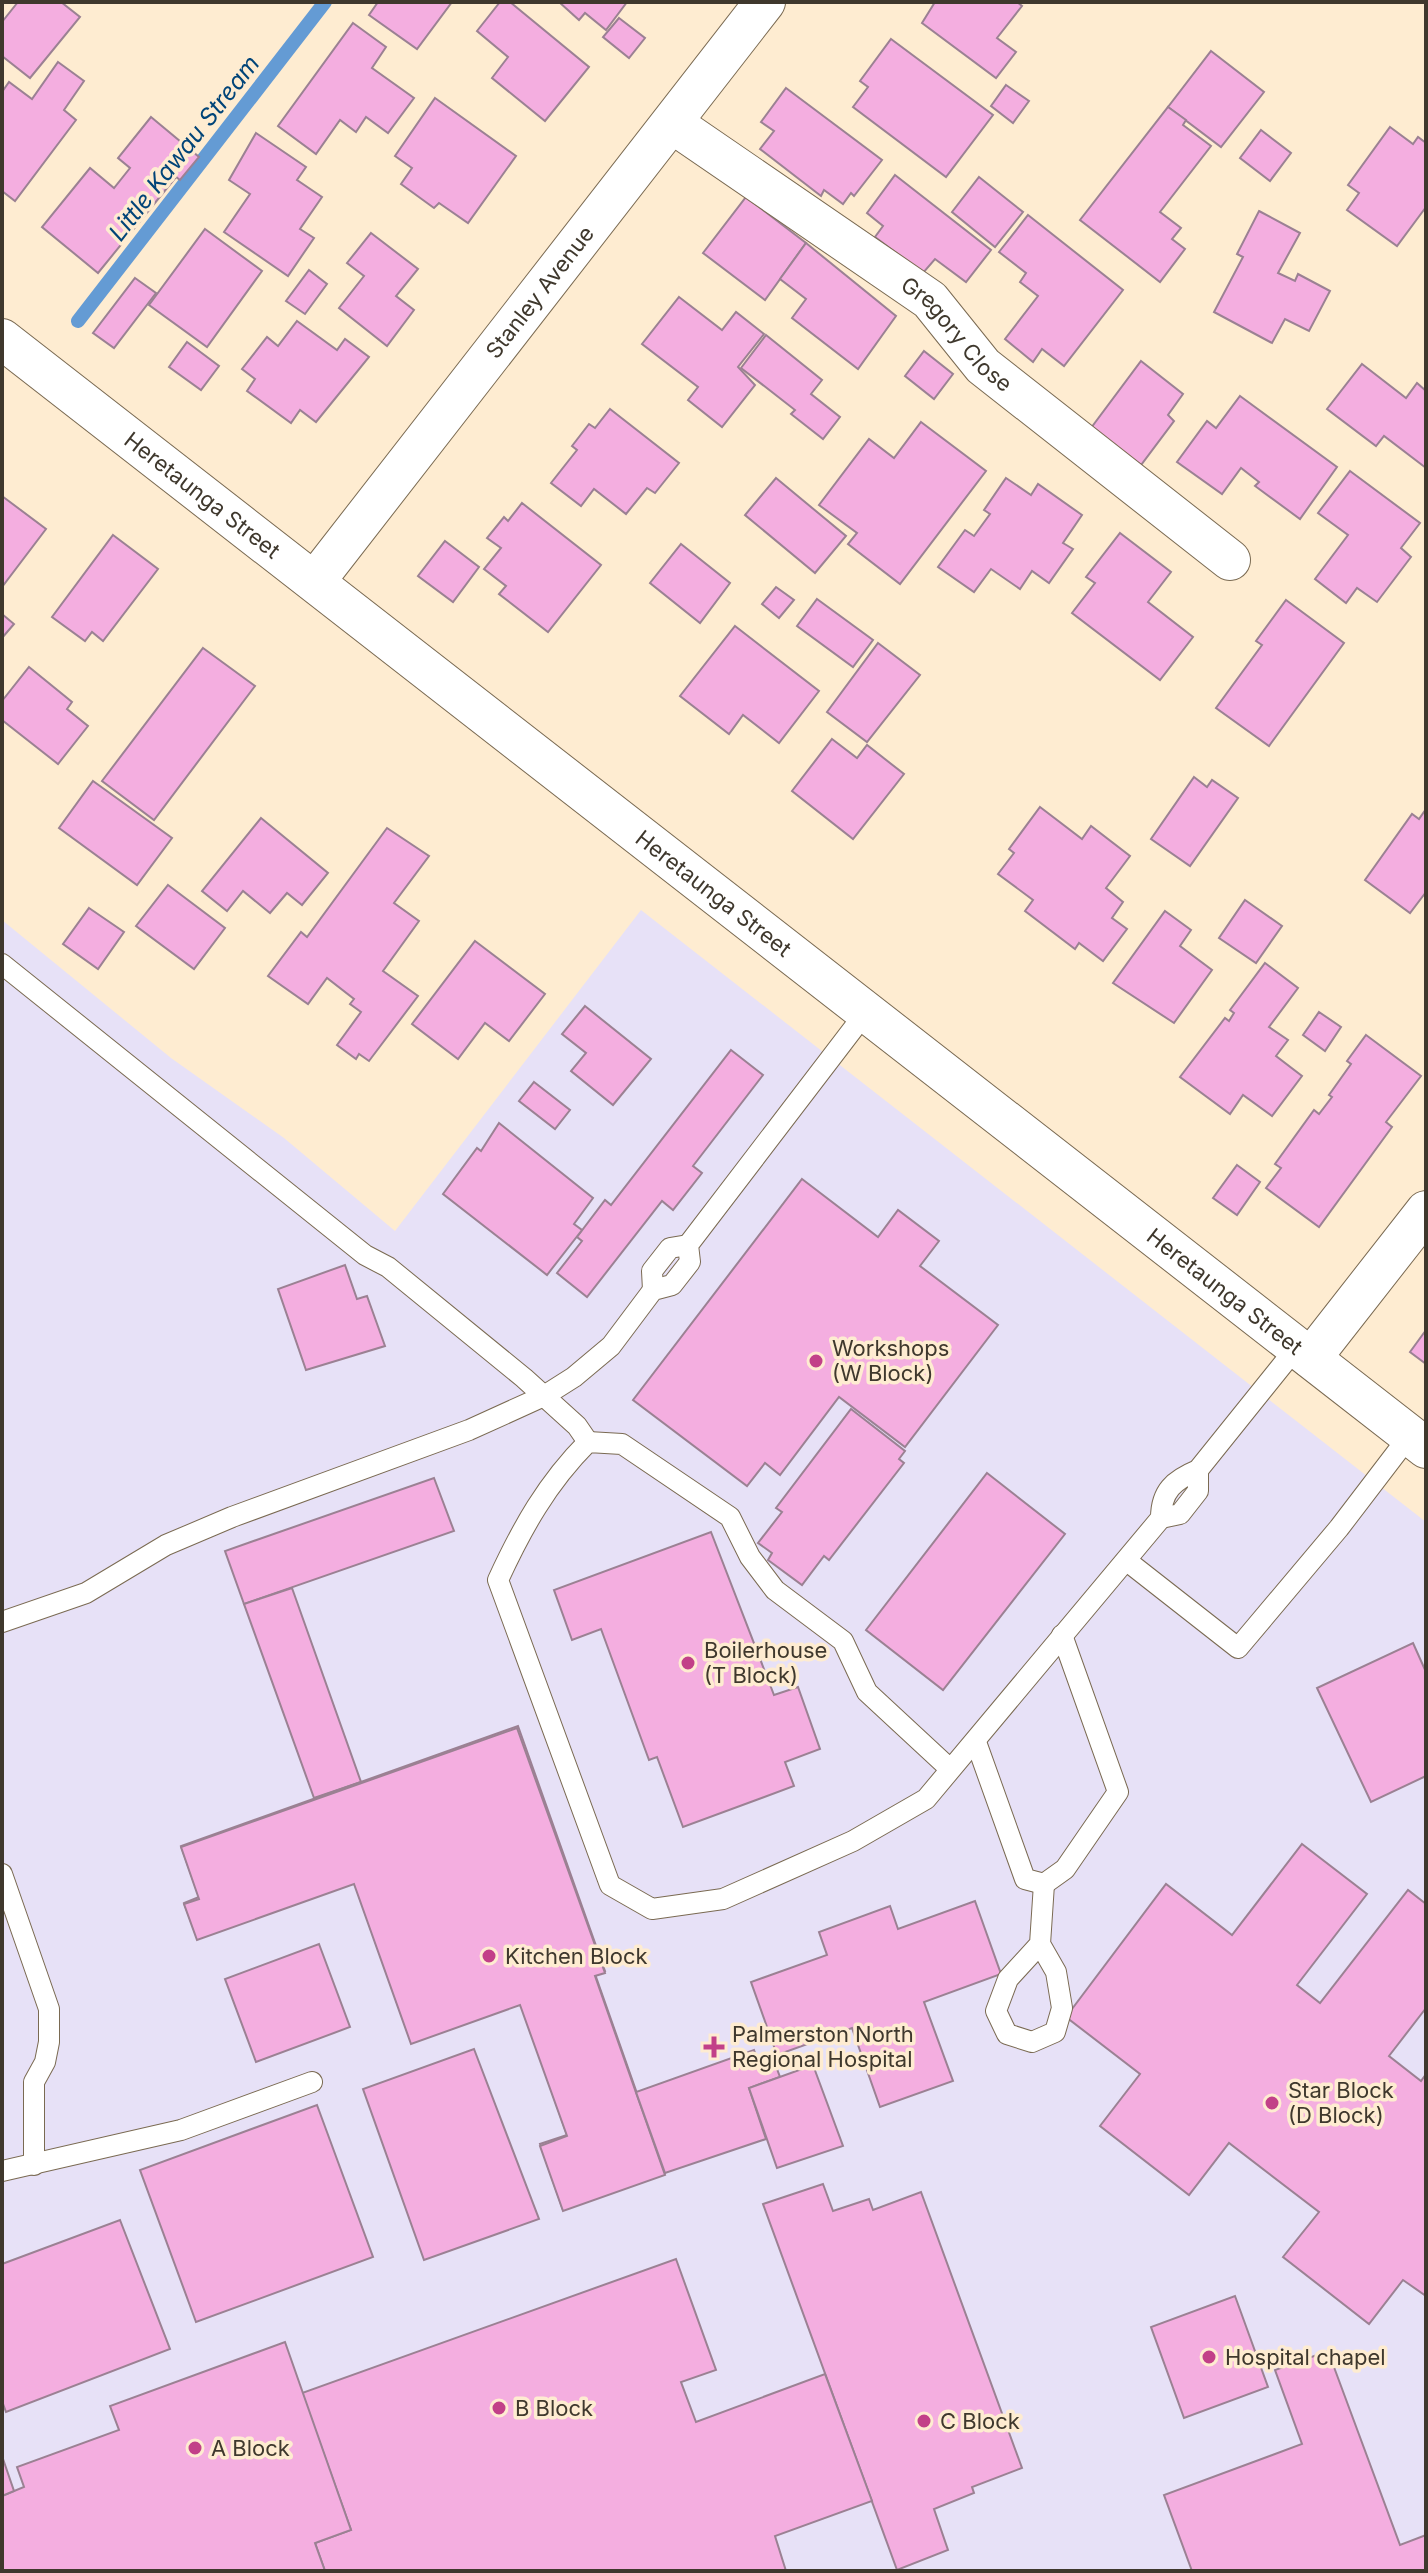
<svg xmlns="http://www.w3.org/2000/svg" width="1428" height="2573" viewBox="0 0 1428 2573" font-family="Inter,sans-serif">
<rect width="100%" height="100%" fill="#feecd1"/>
<!-- medical -->
<polygon fill="#e7e1f7" points="641,910 1426,1522 1426,2571 2,2571 2,920 171,1058 284,1138 395,1231"/>
<g fill="none" stroke-linecap="round" stroke-linejoin="round">
<!-- stream -->
<polyline stroke="#649bd4" stroke-width="14" points="78,321 325,2"/>
</g>
<!-- building -->
<g fill="#f4aee0" stroke="#9b8193" stroke-width="2">
<polygon points="18,2 61,2 80,17 30,78 2,56 2,22"/>
<polygon points="378,2 452,2 417,49 369,15"/>
<polygon points="500,2 510,2 589,67 545,121 492,78 508,57 477,31"/>
<polygon points="559,2 627,2 606,30 585,13 579,20"/>
<polygon points="935,2 1017,2 1022,6 997,38 1016,52 996,78 922,23"/>
<polygon points="619,18 645,38 629,58 603,37"/>
<polygon points="353,23 386,47 372,68 414,98 388,133 366,117 356,132 340,120 316,154 278,126"/>
<polygon points="891,39 993,115 946,177 853,107 868,87 860,81"/>
<polygon points="1211,51 1264,92 1221,147 1168,107"/>
<polygon points="58,62 84,81 64,110 76,120 15,201 2,191 2,92 9,82 32,99"/>
<polygon points="1006,85 1029,101 1013,123 991,106"/>
<polygon points="786,88 882,160 854,196 851,193 843,204 824,190 821,196 760,149 774,131 761,122"/>
<polygon points="435,98 516,156 468,223 439,203 434,208 401,184 412,168 395,156"/>
<polygon points="1168,107 1186,120 1183,125 1211,146 1160,212 1181,228 1172,239 1185,249 1160,282 1080,220"/>
<polygon points="151,117 199,157 180,180 176,177 98,273 42,227 90,168 114,188 130,168 118,158"/>
<polygon points="1390,127 1413,144 1418,137 1426,143 1426,207 1397,246 1347,210 1359,193 1348,185"/>
<polygon points="1261,130 1291,153 1270,181 1240,158"/>
<polygon points="256,133 306,167 297,180 322,197 300,229 314,238 288,276 224,232 250,194 229,180"/>
<polygon points="895,175 991,250 966,282 935,259 923,273 875,237 883,226 867,213"/>
<polygon points="979,177 1023,212 995,247 952,212"/>
<polygon points="746,197 806,243 765,300 703,253"/>
<polygon points="1259,211 1300,233 1278,273 1295,281 1298,274 1330,291 1309,331 1285,319 1272,343 1214,312 1243,257 1237,254"/>
<polygon points="1028,215 1123,290 1064,366 1042,349 1033,362 1005,339 1038,296 1020,282 1026,273 999,252"/>
<polygon points="205,229 262,271 207,347 149,305"/>
<polygon points="371,233 418,269 396,296 414,310 387,346 339,308 364,276 347,263"/>
<polygon points="806,243 896,316 858,369 792,318 806,299 780,279"/>
<polygon points="309,270 327,284 305,314 286,301"/>
<polygon points="135,278 156,293 114,348 93,333"/>
<polygon points="679,297 722,330 736,312 764,334 738,367 755,385 722,427 688,400 698,387 642,344"/>
<polygon points="297,321 337,350 345,339 369,357 316,422 300,410 291,423 247,391 255,379 242,369 267,337 278,346"/>
<polygon points="766,335 822,380 811,394 840,417 823,439 791,414 795,410 741,368"/>
<polygon points="187,342 219,366 201,390 169,367"/>
<polygon points="924,351 953,374 934,399 905,376"/>
<polygon points="1141,361 1183,394 1168,415 1174,421 1141,465 1091,428"/>
<polygon points="1362,364 1406,398 1417,383 1426,391 1426,468 1384,436 1376,446 1327,409"/>
<polygon points="1240,396 1337,467 1300,519 1255,486 1259,482 1241,468 1222,494 1177,462 1207,421 1216,428"/>
<polygon points="610,409 679,463 655,493 647,488 626,514 594,489 581,506 551,483 577,450 572,446 589,424 595,428"/>
<polygon points="921,422 986,471 900,584 848,544 857,533 819,505 869,439 894,458"/>
<polygon points="1350,471 1420,523 1401,548 1411,557 1377,602 1357,588 1346,603 1315,579 1348,535 1318,513"/>
<polygon points="776,478 846,536 815,573 745,515"/>
<polygon points="1006,478 1031,495 1038,484 1082,515 1063,543 1073,549 1049,583 1032,571 1020,589 991,569 974,592 938,567 965,530 974,536 990,514 984,510"/>
<polygon points="2,496 46,529 2,587"/>
<polygon points="522,503 601,565 548,632 499,594 506,586 484,569 501,548 487,538 504,517 508,521"/>
<polygon points="1120,533 1171,572 1148,602 1193,637 1160,680 1072,613 1095,583 1086,577"/>
<polygon points="113,535 158,569 103,641 92,632 85,641 52,617"/>
<polygon points="445,541 479,567 453,602 418,576"/>
<polygon points="681,544 730,583 700,623 650,583"/>
<polygon points="776,587 794,600 779,618 762,604"/>
<polygon points="817,599 873,640 853,667 797,626"/>
<polygon points="1286,600 1344,643 1269,746 1216,708 1262,645 1256,641"/>
<polygon points="2,614 14,624 2,638"/>
<polygon points="735,626 819,691 779,743 743,715 729,734 680,696"/>
<polygon points="878,643 920,675 867,742 827,712"/>
<polygon points="203,648 255,686 154,820 102,781"/>
<polygon points="29,667 72,702 67,709 88,726 58,764 2,720 2,701"/>
<polygon points="832,739 857,758 867,745 904,774 853,839 792,791"/>
<polygon points="1194,777 1207,787 1212,780 1238,798 1190,866 1151,839"/>
<polygon points="93,781 172,838 137,885 59,828"/>
<polygon points="1040,807 1082,839 1091,826 1130,856 1106,888 1123,902 1112,918 1127,929 1103,961 1079,943 1075,949 1025,911 1033,900 998,874 1014,853 1009,849"/>
<polygon points="1426,809 1426,892 1410,913 1365,880 1412,814 1419,819"/>
<polygon points="261,818 328,873 302,905 287,893 270,913 243,891 227,911 202,891"/>
<polygon points="387,828 429,856 394,903 419,921 383,971 418,996 369,1061 359,1054 356,1059 337,1045 361,1012 350,1004 354,999 327,978 308,1004 268,976 301,932 307,937"/>
<polygon points="168,885 225,928 194,969 136,926"/>
<polygon points="1245,900 1282,926 1256,963 1219,938"/>
<polygon points="89,908 124,932 98,969 63,944"/>
<polygon points="1165,911 1191,930 1180,946 1212,970 1174,1023 1113,983"/>
<polygon points="475,941 545,994 509,1041 485,1023 458,1059 412,1024"/>
<polygon points="1265,963 1298,988 1269,1027 1288,1040 1276,1056 1302,1076 1272,1116 1243,1095 1230,1114 1180,1077 1225,1018 1229,1021 1234,1013 1230,1010"/>
<polygon points="585,1006 651,1059 613,1105 571,1071 586,1053 562,1034"/>
<polygon points="1319,1012 1341,1027 1325,1051 1303,1035"/>
<polygon points="1366,1035 1421,1076 1386,1122 1392,1127 1319,1227 1266,1188 1281,1168 1275,1164 1314,1110 1319,1114 1332,1097 1329,1095 1351,1064 1347,1061"/>
<polygon points="731,1050 763,1075 693,1166 702,1173 673,1210 662,1201 587,1297 557,1273 582,1241 577,1237 605,1200 611,1205"/>
<polygon points="534,1082 570,1110 555,1129 519,1101"/>
<polygon points="499,1123 593,1198 574,1224 582,1230 547,1275 443,1194 477,1148 481,1151"/>
<polygon points="1237,1165 1260,1182 1237,1215 1213,1198"/>
<polygon points="802,1179 878,1237 898,1210 939,1241 920,1266 998,1325 905,1447 839,1397 780,1475 765,1463 747,1486 633,1400"/>
<polygon points="345,1265 357,1299 367,1296 385,1346 306,1370 278,1289"/>
<polygon points="1426,1330 1426,1364 1410,1352"/>
<polygon points="851,1409 905,1451 899,1459 904,1463 829,1560 824,1556 802,1585 768,1560 772,1553 758,1543 782,1512 776,1508"/>
<polygon points="987,1473 1065,1534 943,1690 866,1630"/>
<polygon points="434,1478 454,1531 244,1604 225,1551"/>
<polygon points="711,1532 774,1695 798,1687 820,1749 785,1762 794,1786 683,1827 657,1757 649,1760 601,1629 572,1640 554,1590"/>
<polygon points="292,1588 361,1782 314,1798 244,1604"/>
<polygon points="1413,1643 1426,1672 1426,1776 1371,1802 1317,1688"/>
<polygon points="518,1726 605,1971 595,1974 665,2173 563,2210 540,2144 567,2135 521,2004 411,2042 354,1882 197,1938 184,1903 199,1897 181,1846"/>
<polygon points="517,1728 605,1973 595,1976 665,2175 563,2211 540,2146 567,2136 520,2005 411,2044 354,1884 197,1940 184,1904 199,1899 181,1847"/>
<polygon points="1302,1844 1367,1894 1297,1985 1320,2003 1408,1890 1426,1904 1426,2008 1389,2056 1421,2081 1426,2074 1426,2296 1403,2280 1369,2324 1283,2257 1319,2212 1229,2143 1189,2195 1100,2126 1140,2074 1066,2017 1166,1884 1232,1935"/>
<polygon points="975,1901 1001,1974 924,2002 953,2081 880,2107 852,2028 777,2055 751,1982 827,1955 819,1932 890,1906 898,1929"/>
<polygon points="319,1944 350,2027 256,2062 225,1979"/>
<polygon points="474,2049 539,2219 424,2260 363,2089"/>
<polygon points="754,2050 757,2058 772,2056 780,2077 749,2088 766,2139 665,2173 636,2092"/>
<polygon points="813,2065 843,2146 777,2168 749,2088"/>
<polygon points="317,2105 373,2257 196,2322 140,2170"/>
<polygon points="823,2184 833,2211 869,2199 873,2210 921,2192 1022,2468 972,2487 974,2493 934,2509 948,2550 897,2570 763,2204"/>
<polygon points="120,2220 170,2349 6,2412 2,2401 2,2264"/>
<polygon points="676,2259 716,2370 681,2382 696,2422 825,2374 872,2501 775,2536 786,2571 325,2571 315,2543 351,2530 302,2393"/>
<polygon points="1235,2296 1268,2387 1184,2418 1151,2327"/>
<polygon points="285,2342 351,2530 315,2543 325,2571 2,2571 2,2496 24,2487 17,2467 119,2430 110,2406"/>
<polygon points="1328,2351 1400,2545 1426,2535 1426,2571 1192,2571 1164,2495 1302,2444 1275,2370"/>
<polygon points="2,2456 14,2491 2,2496"/>
</g>
<g fill="none" stroke-linecap="round" stroke-linejoin="round">
<!-- service casing -->
<g stroke="#7a6a52" stroke-width="22">
<g id="service">
<polyline points="2,964 365,1255 388,1267 524,1378 577,1426 588,1442"/>
<polyline points="653,1290 652,1271 670,1248 688,1245"/>
<polyline points="1161,1518 1180,1514 1198,1491 1198,1470"/>
<polyline points="1127,1561 1238,1648 1339,1528 1410,1435"/>
<polyline points="2,1622 86,1593 166,1545 232,1517 469,1430 544,1396 574,1377 611,1346 653,1290 672,1285 690,1262 688,1245 866,1012"/>
<polyline points="976,1742 1025,1879 1044,1884"/>
<path d="M 949,1768 L 867,1692 L 843,1641 L 775,1590 L 750,1557 L 730,1517 L 622,1444 L 588,1442 C 547,1483 522,1528 498,1580 L 610,1885 L 652,1909 L 723,1899 L 853,1841 L 926,1799 L 1161,1518 C 1161,1491 1174,1480 1198,1470 L 1296,1348"/>
<polyline points="2,1874 49,2009 49,2042 45,2062 34,2082 34,2165"/>
<polyline points="1044,1884 1065,1869 1118,1792 1062,1635"/>
<polyline points="1040,1944 1008,1979 996,2011 1007,2034 1032,2042 1055,2032 1062,2008 1056,1972 1040,1944 1044,1884"/>
<polyline points="2,2171 181,2130 312,2082"/>
</g>
</g>
<!-- minor casing -->
<g stroke="#7a6a52" stroke-width="42">
<g id="minor">
<path id="s1" d="M 672,123 L 930,300 L 983,366 L 1230,560"/>
<path id="s2" d="M 2,339 L 1426,1448"/>
<path id="s3" d="M 315,581 L 765,2"/>
<polyline points="1311,1358 1426,1211"/>
</g>
</g>
<!-- service -->
<use href="#service" stroke="#fff" stroke-width="20"/>
<!-- minor -->
<use href="#minor" stroke="#fff" stroke-width="40"/>
</g>
<!-- markers -->
<g fill="#c24088" stroke="#feecd1" stroke-width="3">
<circle cx="816" cy="1361" r="8"/>
<circle cx="688" cy="1663" r="8"/>
<circle cx="489" cy="1956" r="8"/>
<path d="M710 2035h8v8h8v8h-8v8h-8v-8h-8v-8h8z"/>
<circle cx="1272" cy="2103" r="8"/>
<circle cx="1209" cy="2357" r="8"/>
<circle cx="499" cy="2408" r="8"/>
<circle cx="924" cy="2421" r="8"/>
<circle cx="195" cy="2448" r="8"/>
</g>
<g text-anchor="middle" dominant-baseline="central" stroke-width="7" stroke-linejoin="round" paint-order="stroke">
<!-- street labels -->
<g font-size="22" fill="#3f382d" stroke="#feecd1">
<text stroke="none"><textPath href="#s3" startOffset="366">Stanley Avenue</textPath></text>
<text stroke="none"><textPath href="#s1" startOffset="356">Gregory Close</textPath></text>
<text stroke="none"><textPath href="#s2" startOffset="254">Heretaunga Street</textPath></text>
<text stroke="none"><textPath href="#s2" startOffset="902">Heretaunga Street</textPath></text>
<text stroke="none"><textPath href="#s2" startOffset="1550">Heretaunga Street</textPath></text>
</g>
<!-- poi labels -->
<g font-size="22" fill="#3f382d" stroke="#feecd1" text-anchor="start">
<text x="832" y="1348">Workshops<tspan x="832" dy="25">(W Block)</tspan></text>
<text x="704" y="1650">Boilerhouse<tspan x="704" dy="25">(T Block)</tspan></text>
<text x="505" y="1956">Kitchen Block</text>
<text x="732" y="2034">Palmerston North<tspan x="732" dy="25">Regional Hospital</tspan></text>
<text x="1288" y="2090">Star Block<tspan x="1288" dy="25">(D Block)</tspan></text>
<text x="1225" y="2357">Hospital chapel</text>
<text x="515" y="2408">B Block</text>
<text x="940" y="2421">C Block</text>
<text x="211" y="2448">A Block</text>
</g>
<!-- water labels -->
<g font-size="24" font-style="italic" fill="#014478" stroke="#feecd1">
<text transform="translate(184 148) rotate(-52)">Little Kawau Stream</text>
</g>
</g>
<!-- border -->
<rect width="1428" height="2573" fill="none" stroke="#3f382d" stroke-width="8"/>
</svg>
